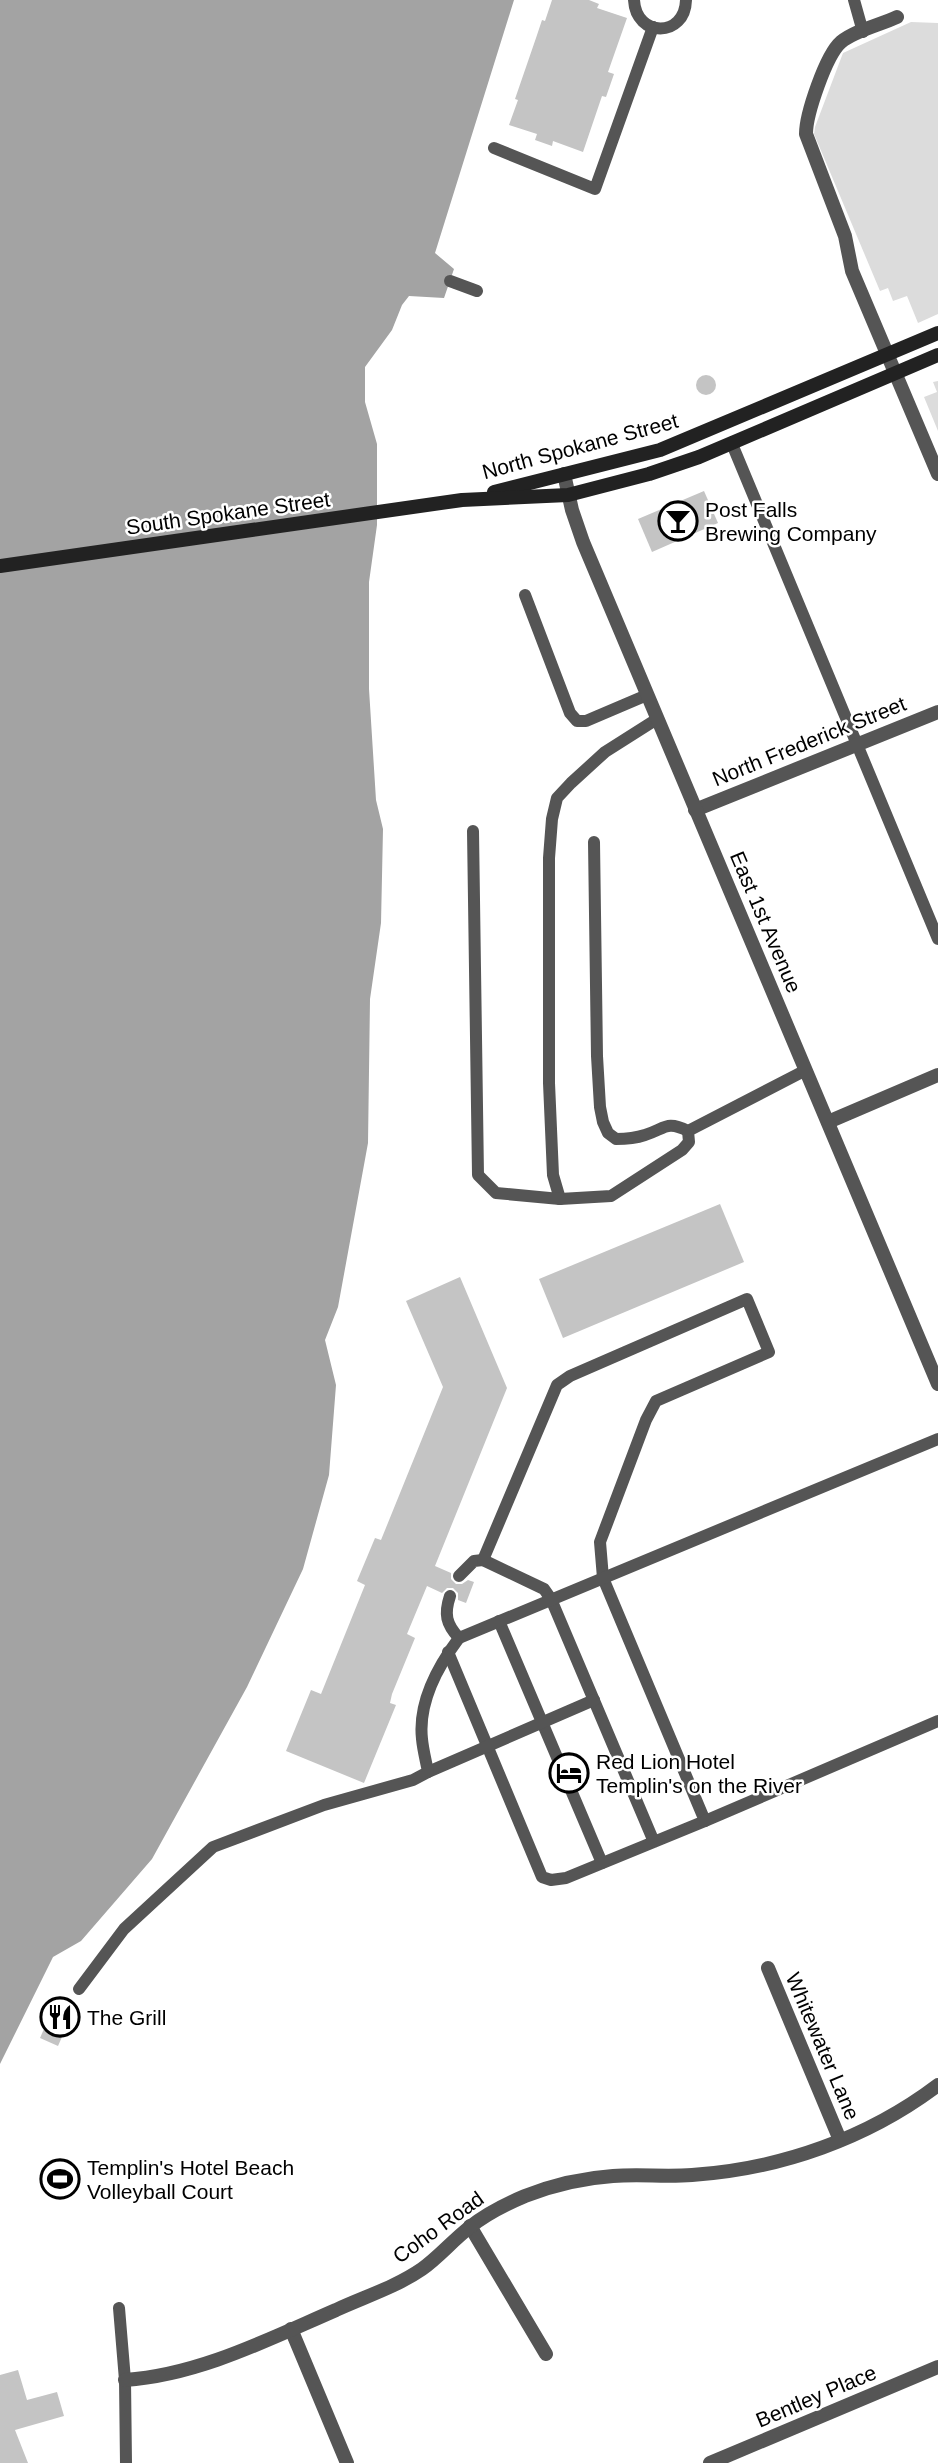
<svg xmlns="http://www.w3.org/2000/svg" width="938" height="2463" viewBox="0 0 938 2463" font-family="Arial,sans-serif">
<rect width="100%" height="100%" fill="#fff"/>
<!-- green -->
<g fill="#dcdcdc">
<polygon points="911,22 938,23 938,314 918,323 907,296 893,301 888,288 880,291 814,134 815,127 843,53"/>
<polygon points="938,381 938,431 924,397 937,392 933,382"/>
</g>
<!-- water -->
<polygon fill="#a3a3a3" points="0,0 514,0 435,253 454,269 444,298 409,296 402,305 392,330 365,367 365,402 377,444 377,525 369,582 369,689 376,800 383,829 381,923 370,999 368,1143 338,1307 325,1340 336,1385 329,1475 303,1569 247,1687 152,1859 81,1941 53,1957 0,2064"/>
<!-- building -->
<g fill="#c4c4c4">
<polygon points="552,0 589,0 599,4 597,8 627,18 608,72 614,74 606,97 602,96 583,152 553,141 552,146 535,140 537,134 509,125 518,100 515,99 536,38 542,20 545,21"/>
<circle cx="706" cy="385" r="10"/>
<polygon points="704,491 718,523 652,552 638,519"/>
<polygon points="720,1204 744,1262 563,1338 539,1279"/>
<polygon points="460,1277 507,1388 435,1566 451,1573 451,1579 456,1584 462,1584 468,1580 474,1582 466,1603 458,1600 458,1593 453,1588 447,1588 442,1593 427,1586 407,1634 415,1638 392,1694 390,1703 396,1705 364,1783 286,1751 311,1690 321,1694 365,1585 357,1581 375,1538 381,1540 443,1387 406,1301"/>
<polygon points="57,1999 75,2007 58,2046 40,2038"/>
<polygon points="18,2370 27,2400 57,2392 64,2416 15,2430 28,2463 0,2463 0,2375"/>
</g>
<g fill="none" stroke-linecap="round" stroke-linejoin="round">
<!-- service -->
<g stroke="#555" stroke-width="12">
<path d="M 634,0 C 636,38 685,38 686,0"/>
<polyline points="854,0 863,32"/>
<polyline points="494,148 595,189 653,27"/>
<polyline points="450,281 477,291"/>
<polyline points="732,444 938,939"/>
<polyline points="525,595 570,713 577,721 586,721 647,695"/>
<polyline points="657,719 605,752 571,783 557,798 552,819 549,858 549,1083 553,1175 560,1199 611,1196 682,1150 689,1142 688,1131 806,1070"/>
<polyline points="473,831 478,1175 496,1193 560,1199"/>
<path d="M 594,842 L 597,1056 L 600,1107 L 603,1122 L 608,1133 L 616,1139 C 625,1139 636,1138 645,1135 C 665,1129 666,1120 688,1131"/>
<polyline points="459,1576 474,1561 483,1560"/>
<path d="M 450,1596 C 444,1614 446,1624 459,1638"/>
<polyline points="499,1621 602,1863"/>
<polyline points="448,1652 542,1877 551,1880 566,1878 705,1821 603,1578 600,1542 646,1420 656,1401 769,1352 747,1299 570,1376 557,1385 483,1560 544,1589 551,1599 654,1842"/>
<polyline points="428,1772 594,1700"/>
<polyline points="705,1821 938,1721"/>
<path d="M 79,1989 L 124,1929 L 213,1847 L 324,1805 L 413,1780 L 428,1772 C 426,1761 423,1750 422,1739 C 418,1703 438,1666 459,1638 L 938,1439"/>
<polyline points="119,2308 125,2380 126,2463"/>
</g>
<!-- minor -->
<g stroke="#555" stroke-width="14">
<path d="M 897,17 C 880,25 856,30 841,42 C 826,55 806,114 806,134 L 845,236 L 852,271 L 938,474"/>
<polyline points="695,810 938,712"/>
<polyline points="828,1122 938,1075"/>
<polyline points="768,1968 840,2140"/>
<polyline points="470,2226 546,2354"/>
<polyline points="291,2329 347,2463"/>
<path d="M 125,2380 C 199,2375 269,2339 336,2310 C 364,2297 396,2287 422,2269 C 439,2257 453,2240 470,2227 C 486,2214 506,2204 525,2196 C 553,2185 583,2178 613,2176 C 639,2174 666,2177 692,2175 C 781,2169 868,2138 938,2085"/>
<polyline points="710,2463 938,2367"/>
</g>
<!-- tertiary -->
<polyline stroke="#555" stroke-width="14" points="564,474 572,510 583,542 938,1384"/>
<!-- secondary -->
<g stroke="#222" stroke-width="14">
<polyline points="494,492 660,450 938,333"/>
<polyline points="0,566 462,500 568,495 649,474 699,457 938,355"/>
</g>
</g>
<!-- icons -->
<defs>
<g id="bar-ring" transform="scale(2.0125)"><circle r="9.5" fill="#fff" stroke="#000" stroke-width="1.5"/><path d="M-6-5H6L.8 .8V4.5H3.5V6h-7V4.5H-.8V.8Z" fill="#000"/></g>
<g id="hotel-ring" transform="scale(2.0125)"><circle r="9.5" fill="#fff" stroke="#000" stroke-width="1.5"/><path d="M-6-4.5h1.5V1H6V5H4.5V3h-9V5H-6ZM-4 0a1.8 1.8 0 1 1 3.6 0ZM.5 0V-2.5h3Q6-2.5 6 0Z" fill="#000"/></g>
<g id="restaurant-ring" transform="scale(2.0125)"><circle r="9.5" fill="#fff" stroke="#000" stroke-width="1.5"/><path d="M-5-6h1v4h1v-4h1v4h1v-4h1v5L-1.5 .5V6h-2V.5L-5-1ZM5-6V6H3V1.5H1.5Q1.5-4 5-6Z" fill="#000"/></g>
<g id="stadium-ring" transform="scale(2.0125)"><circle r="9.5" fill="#fff" stroke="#000" stroke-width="1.5"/><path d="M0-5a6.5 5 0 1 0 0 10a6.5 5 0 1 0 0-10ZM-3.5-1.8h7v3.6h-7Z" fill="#000"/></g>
</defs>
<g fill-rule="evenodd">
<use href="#bar-ring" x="678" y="521"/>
<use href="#hotel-ring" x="569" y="1773"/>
<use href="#restaurant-ring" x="60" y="2017"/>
<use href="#stadium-ring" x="60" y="2179"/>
</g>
<g text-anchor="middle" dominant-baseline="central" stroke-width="5" stroke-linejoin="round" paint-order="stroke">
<!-- street labels -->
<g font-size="21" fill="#000" stroke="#fff">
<text transform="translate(580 446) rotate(-15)">North Spokane Street</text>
<text transform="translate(228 513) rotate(-8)">South Spokane Street</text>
<text transform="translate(809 741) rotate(-22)">North Frederick Street</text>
<text transform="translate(766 922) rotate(67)">East 1st Avenue</text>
<text transform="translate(823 2046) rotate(67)">Whitewater Lane</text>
<text transform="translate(438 2227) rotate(-36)">Coho Road</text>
<text transform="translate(816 2396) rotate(-23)">Bentley Place</text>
</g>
<!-- poi labels -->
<g font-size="21" fill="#000" stroke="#fff" text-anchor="start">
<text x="705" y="509">Post Falls<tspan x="705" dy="24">Brewing Company</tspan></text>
<text x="596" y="1761">Red Lion Hotel<tspan x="596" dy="24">Templin's on the River</tspan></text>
<text x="87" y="2017">The Grill</text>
<text x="87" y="2167">Templin's Hotel Beach<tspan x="87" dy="24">Volleyball Court</tspan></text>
</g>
</g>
</svg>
